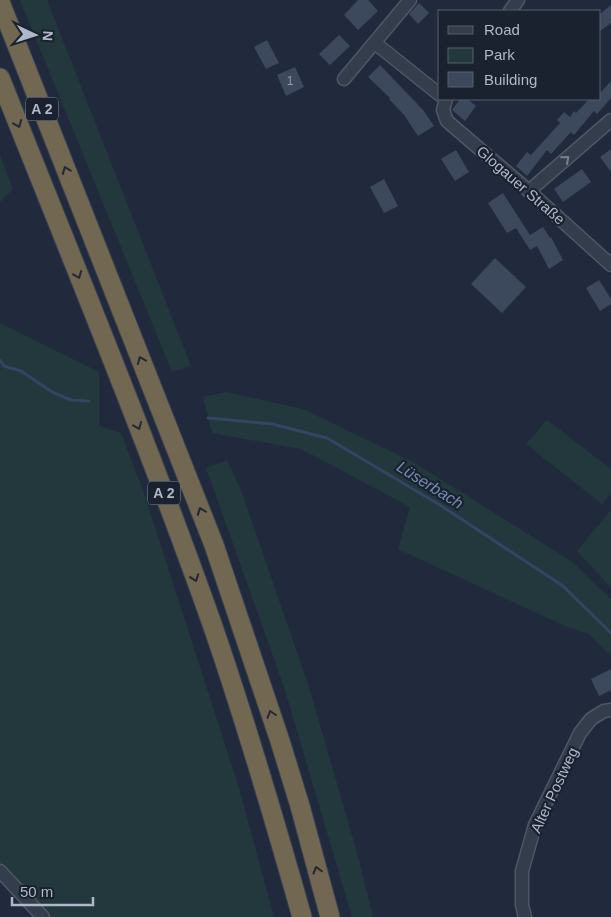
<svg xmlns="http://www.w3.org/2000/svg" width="611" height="917" viewBox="0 0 611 917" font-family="Arial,sans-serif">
<rect width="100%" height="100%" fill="#202a3c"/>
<!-- green -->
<g fill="#22383d">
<polygon points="20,0 47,0 191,366 172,372"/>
<polygon points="0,155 13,189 0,202"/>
<polygon points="0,323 99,372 99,426 121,433 143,490 239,788 274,917 44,917 0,868"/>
<polygon points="226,392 303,409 413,462 571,561 611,599 611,656 589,634 565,626 398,549 410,507 301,449 212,433 203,397"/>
<polygon points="547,420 611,469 611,492 602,504 526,444"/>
<polygon points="227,460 241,490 310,690 357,853 373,917 352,917 284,687 206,468"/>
<polygon points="611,510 611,588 577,551"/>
</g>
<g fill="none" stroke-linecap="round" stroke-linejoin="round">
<!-- stream -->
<g stroke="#334464" stroke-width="3">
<polyline points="0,360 4,366 21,371 52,392 71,400 89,401"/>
<polyline points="208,418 272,424 327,438 440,505 563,586 611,633"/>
</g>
</g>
<!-- building -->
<g fill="#3c485b">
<polygon points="358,0 368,0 378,11 358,30 344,15"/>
<polygon points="419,3 429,13 418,24 409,14"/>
<polygon points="611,5 611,23 600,31 600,14"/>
<polygon points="339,35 350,46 330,65 319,54"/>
<polygon points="267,40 279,63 266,69 254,47"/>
<polygon points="380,65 424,111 434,126 418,136 404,115 389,99 390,98 368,77"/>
<polygon points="295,67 304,87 286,96 277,75"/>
<polygon points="611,81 611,98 597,114 594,111 574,135 571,132 551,154 547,150 527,176 516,166 527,152 531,155 560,123 557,120 564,112 570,117 574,111 576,113 589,99 600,99 600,93"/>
<polygon points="460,99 467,99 476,106 465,121 452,110"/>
<polygon points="611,149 611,172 600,157"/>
<polygon points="456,150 469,172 455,181 441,159"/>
<polygon points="582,169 591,182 563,202 554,189"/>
<polygon points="384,179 398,206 384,213 370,187"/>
<polygon points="503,193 530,235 543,227 550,238 551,237 563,260 549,269 537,246 530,250 516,228 507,233 488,203"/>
<polygon points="495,258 526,287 502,313 471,284"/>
<polygon points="599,280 611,299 611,304 600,311 586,288"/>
<polygon points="611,669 611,690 599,696 591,679"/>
</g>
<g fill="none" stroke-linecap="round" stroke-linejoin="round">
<!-- minor casing -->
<g stroke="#4f5767" stroke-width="15">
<g id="minor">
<polyline points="510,11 518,0"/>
<polyline points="375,43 440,95"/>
<polyline points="344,79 410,0"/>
<polyline points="446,99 443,110 447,121 529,191 611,265"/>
<polyline points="529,191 611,120"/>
<polyline points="0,871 43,917"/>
<polyline points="525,917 522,905 522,871 535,825 580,733 591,719 604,711 611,710"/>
</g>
</g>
<!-- highway casing -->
<g stroke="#3c4454" stroke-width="21">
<g id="highway">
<polyline points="0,2 214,545 280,741 300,806 330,917"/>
<path d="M 0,78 C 72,259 146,438 211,621 C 245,719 274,818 302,917"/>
</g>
</g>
<!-- minor -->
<use href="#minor" stroke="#343d4c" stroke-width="12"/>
<!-- highway -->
<use href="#highway" stroke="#726751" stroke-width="19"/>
</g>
<!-- one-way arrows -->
<defs><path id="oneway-chevron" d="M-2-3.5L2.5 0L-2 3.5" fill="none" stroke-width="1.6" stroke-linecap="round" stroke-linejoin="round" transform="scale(1.25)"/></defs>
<g stroke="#232933">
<use href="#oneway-chevron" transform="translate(18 124) rotate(68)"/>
<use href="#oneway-chevron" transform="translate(66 170) rotate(-111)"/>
<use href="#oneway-chevron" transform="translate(78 275) rotate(68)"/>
<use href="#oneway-chevron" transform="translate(141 360) rotate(-112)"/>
<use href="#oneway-chevron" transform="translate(138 426) rotate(68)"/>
<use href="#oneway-chevron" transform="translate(201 511) rotate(-111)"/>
<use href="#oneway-chevron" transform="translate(195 578) rotate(70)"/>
<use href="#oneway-chevron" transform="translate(271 714) rotate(-108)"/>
<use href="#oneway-chevron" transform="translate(317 870) rotate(-105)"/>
</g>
<use stroke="#788090" href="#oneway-chevron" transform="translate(566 159) rotate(-41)"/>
<g text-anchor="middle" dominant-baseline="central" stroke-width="4.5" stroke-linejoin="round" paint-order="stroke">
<!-- number labels -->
<g font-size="12" fill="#929bad">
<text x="290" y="81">1</text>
</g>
<!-- shield labels -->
<g fill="#1a2230" stroke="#828a9a" stroke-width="1">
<rect x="26" y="97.5" width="32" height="23" rx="4"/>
<rect x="148" y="481.5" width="32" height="23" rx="4"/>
</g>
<g font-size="14" font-weight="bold" fill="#afb7c8">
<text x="42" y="109">A 2</text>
<text x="164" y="493">A 2</text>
</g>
<!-- street labels -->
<g font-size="15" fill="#afb7c8" stroke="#1a2230">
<text transform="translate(521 185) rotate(41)">Glogauer Straße</text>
<text transform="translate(554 790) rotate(-65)">Alter Postweg</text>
</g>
<!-- water labels -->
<g font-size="16" font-style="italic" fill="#758bb2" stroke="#1a2230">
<text transform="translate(430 485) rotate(32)">Lüserbach</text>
</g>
</g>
<!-- legend -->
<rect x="438" y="10" width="162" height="90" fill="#1a2230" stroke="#565e6d"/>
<rect x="448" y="26" width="25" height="8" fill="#343d4c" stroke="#565e6d"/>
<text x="484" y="35" font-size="15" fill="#afb7c8">Road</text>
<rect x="448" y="48" width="25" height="15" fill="#22383d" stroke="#565e6d"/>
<text x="484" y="60" font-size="15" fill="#afb7c8">Park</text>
<rect x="448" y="72" width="25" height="15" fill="#3c485b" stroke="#565e6d"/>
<text x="484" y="85" font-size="15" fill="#afb7c8">Building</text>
<!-- north arrow -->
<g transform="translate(35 35) rotate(94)" stroke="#1a2230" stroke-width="4" paint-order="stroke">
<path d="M0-4L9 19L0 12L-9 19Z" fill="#afb7c8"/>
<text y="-8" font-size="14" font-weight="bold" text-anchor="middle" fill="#afb7c8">N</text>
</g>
<!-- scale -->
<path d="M12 897v8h81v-8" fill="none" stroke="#afb7c8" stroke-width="2.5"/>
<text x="20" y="897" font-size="15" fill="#afb7c8" stroke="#1a2230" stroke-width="4" paint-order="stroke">50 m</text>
</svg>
